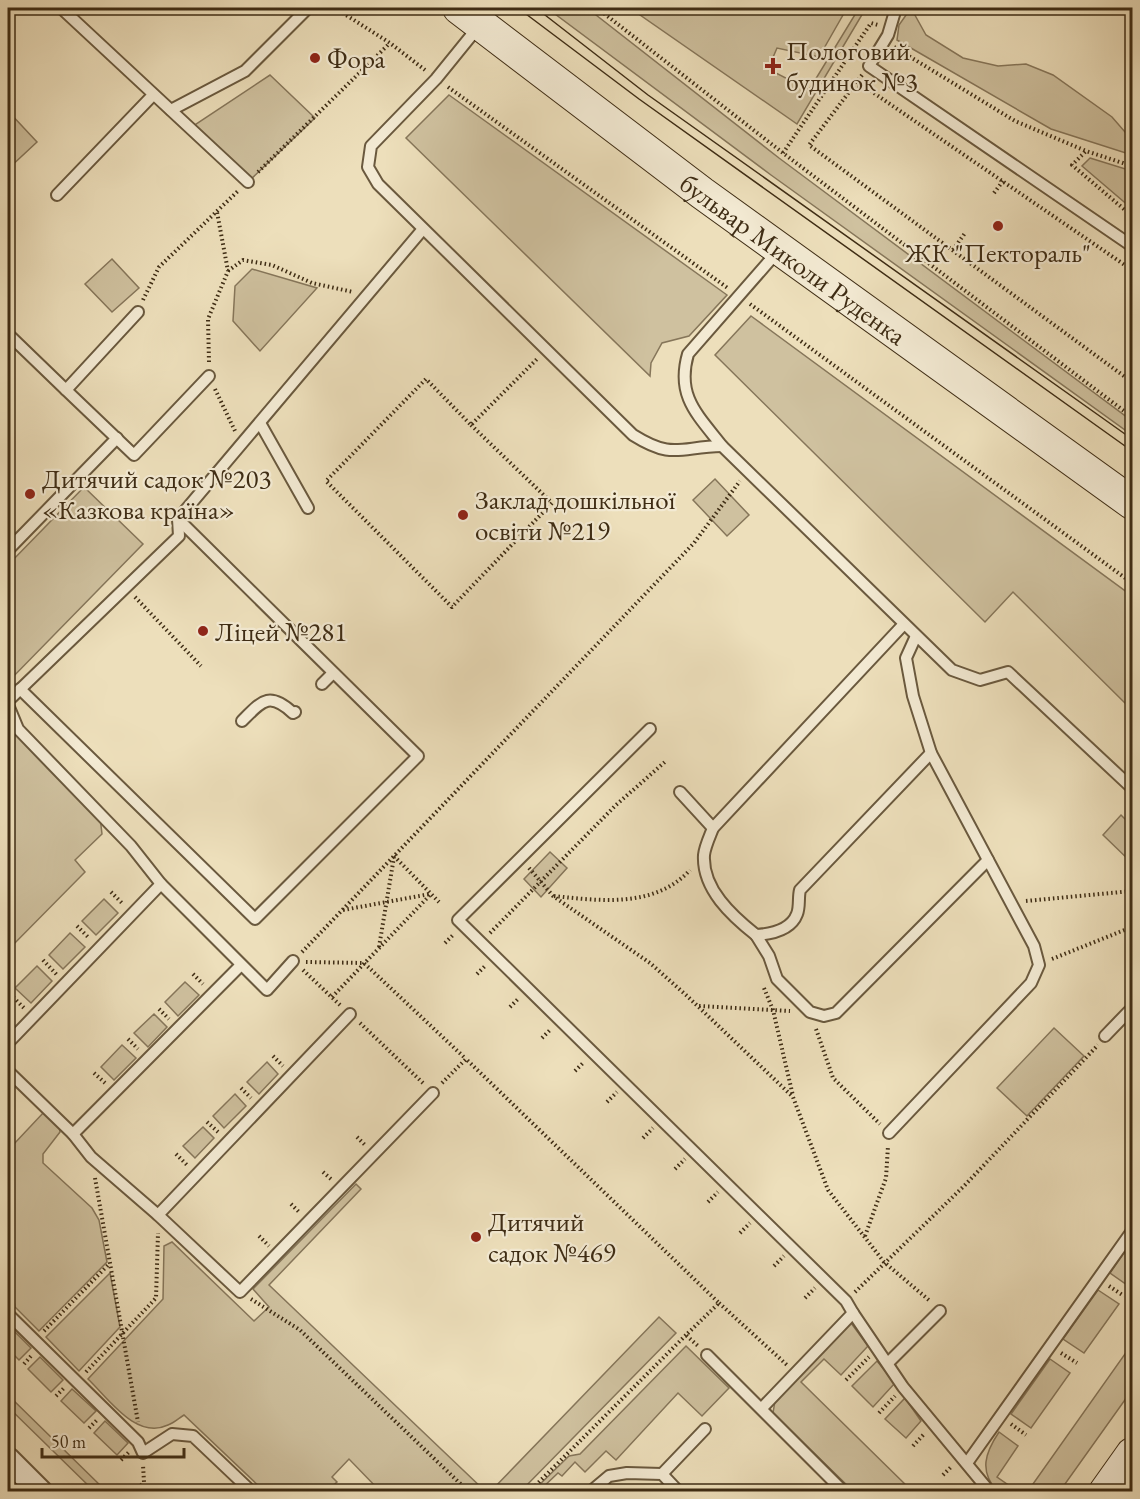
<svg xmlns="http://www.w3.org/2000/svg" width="1140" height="1499" viewBox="0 0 1140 1499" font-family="'EB Garamond',serif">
<rect width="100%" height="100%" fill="#eddfbb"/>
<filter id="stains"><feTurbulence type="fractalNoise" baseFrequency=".00333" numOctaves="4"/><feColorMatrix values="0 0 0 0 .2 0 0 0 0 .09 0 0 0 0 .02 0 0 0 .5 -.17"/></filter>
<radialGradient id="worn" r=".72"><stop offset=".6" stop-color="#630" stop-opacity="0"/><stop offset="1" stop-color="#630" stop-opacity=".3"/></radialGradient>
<!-- green -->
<g fill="#cfc19f" stroke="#86765a" stroke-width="1.5">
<polygon points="547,8 587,8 779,158 1132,421 1132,435 771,175"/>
<polygon points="630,8 847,8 819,57 777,48 768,69 809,90 859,8 866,8 797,124"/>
<polygon points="911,8 926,35 963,58 998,66 1026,64 1053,75 1112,117 1132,140 1132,155 1051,129 897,40 899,25"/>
<polygon points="270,75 315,118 248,182 190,128"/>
<polygon points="449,95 727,295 689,336 662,343 651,363 650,376 406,138"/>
<polygon points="8,111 37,142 8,169"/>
<polygon points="1090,158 1132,171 1132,205 1130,207 1082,166"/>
<polygon points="112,259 139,288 112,312 85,284"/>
<polygon points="252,269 317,288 260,351 233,321 235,286"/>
<polygon points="751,316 1132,596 1132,710 1013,592 985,622 715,355"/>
<polygon points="715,479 749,515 727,536 693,500"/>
<polygon points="84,487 143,544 8,682 8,565"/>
<polygon points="8,727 100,817 102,834 75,860 85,872 8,950"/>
<polygon points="1121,815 1132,826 1132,863 1103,835"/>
<polygon points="550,852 567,868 541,897 524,879"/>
<polygon points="104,899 118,913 96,935 82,921"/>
<polygon points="70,933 85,947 63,969 49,955"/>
<polygon points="37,966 52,981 31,1003 15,988"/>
<polygon points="185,982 199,995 178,1016 165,1002"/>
<polygon points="154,1014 167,1027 148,1047 134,1033"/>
<polygon points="1054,1028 1084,1056 1027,1116 997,1088"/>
<polygon points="122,1045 136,1058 114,1080 101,1067"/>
<polygon points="267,1062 278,1074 259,1094 247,1082"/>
<polygon points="235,1094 246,1106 224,1128 213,1116"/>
<polygon points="44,1112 59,1126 60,1132 43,1154 43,1163 92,1208 99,1220 107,1262 39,1331 15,1307 8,1262 8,1141 13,1145"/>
<polygon points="203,1127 214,1138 195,1158 183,1146"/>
<path d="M 356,1184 L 361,1189 L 269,1285 L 485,1491 L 380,1491 L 349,1459 L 332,1477 L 337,1482 L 327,1491 L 264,1491 L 184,1415 C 179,1418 174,1423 168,1425 C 136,1440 109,1399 88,1379 L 163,1299 L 164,1246 L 172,1242 L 254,1321 L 269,1307 L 253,1289 Z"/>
<polygon points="1132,1241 1132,1285 1130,1287 1110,1273"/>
<polygon points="110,1273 120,1327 79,1371 46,1337"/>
<polygon points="1098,1290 1119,1304 1084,1353 1063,1339"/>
<polygon points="659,1317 676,1333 521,1491 491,1491"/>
<polygon points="851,1323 868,1346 841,1375 824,1359 801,1382 912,1491 853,1491 773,1413 775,1401"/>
<polygon points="8,1325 31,1348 19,1360 8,1349"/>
<polygon points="1132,1344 1132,1390 1060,1491 1028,1491"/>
<polygon points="686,1346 729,1388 702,1416 678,1393 616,1460 606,1451 585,1472 575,1462 562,1476 558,1473 539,1491 533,1491 569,1456 580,1454"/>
<polygon points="40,1357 63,1380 51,1392 28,1369"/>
<polygon points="1050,1359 1070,1373 1031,1428 1011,1414"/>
<polygon points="877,1361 895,1383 873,1407 852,1386"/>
<polygon points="72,1389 96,1411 84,1423 61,1401"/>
<polygon points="8,1395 106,1491 94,1491 8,1407"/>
<polygon points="905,1398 921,1421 906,1438 885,1419"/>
<polygon points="105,1421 128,1443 117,1455 94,1433"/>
<path d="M 999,1432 L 1018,1446 L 997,1477 L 1017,1491 L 997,1491 C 979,1471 985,1453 999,1432 Z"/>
</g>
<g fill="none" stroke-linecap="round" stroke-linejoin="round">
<!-- lane casing -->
<g stroke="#6a593e" stroke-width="14">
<g id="lane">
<polyline points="61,8 248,182"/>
<polyline points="896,8 888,35 869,66 1132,246"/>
<path d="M 479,26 L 436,79 L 371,146 L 368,167 L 378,184 L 633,435 C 673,460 679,447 722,446"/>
<polyline points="171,110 245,71 308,8"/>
<polyline points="57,195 153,95"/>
<path d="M 778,251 L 688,354 C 676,396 697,414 722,446 L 952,670 L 980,680 L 1008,672 L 1132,788"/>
<polyline points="8,334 66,390 138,312"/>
<polyline points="66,390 134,455 209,376"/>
<polyline points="260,423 308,508"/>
<polyline points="8,550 117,438"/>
<path d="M 904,624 L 713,828 C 710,836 705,846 704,855 C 702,889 732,916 756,935 C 771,934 791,930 797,914 C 800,907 798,897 800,890 L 931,753"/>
<polyline points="322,684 333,673"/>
<polyline points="20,689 255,919 418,756 178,519"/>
<polyline points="8,701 179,536 178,519 423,229"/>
<polyline points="8,705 18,729 131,846 161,884 267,990 293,961"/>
<path d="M 242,721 C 262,701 269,691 293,713 L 295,712"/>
<polyline points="650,729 458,920 846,1301 853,1313 762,1408"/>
<polyline points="680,792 713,828"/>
<polyline points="756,935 769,956 777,979 810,1012 824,1016 836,1013 988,860"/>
<polyline points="1105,1036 1132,1008"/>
<polyline points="8,1043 161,884"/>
<polyline points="8,1071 73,1134 91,1157 158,1215 240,1292 433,1093"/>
<polyline points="889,1133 1031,983 1039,965 1034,946 931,753 913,696 906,658 916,636"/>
<polyline points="73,1134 241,965"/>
<polyline points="158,1215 350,1014"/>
<polyline points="853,1313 903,1387 990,1492"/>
<polyline points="8,1314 138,1442 143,1453 172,1434 193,1436 252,1492"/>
<polyline points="707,1355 844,1492"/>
<polyline points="888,1363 940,1311"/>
<polyline points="967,1463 1132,1231"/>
<polyline points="662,1474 705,1429"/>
<polyline points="590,1492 609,1476 627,1473 662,1474 679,1492"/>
</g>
</g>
<!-- street casing -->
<g stroke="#6a593e" stroke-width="26">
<polyline id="street" points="8,1459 41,1492"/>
</g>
<!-- secondary casing -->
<g stroke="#3e2c14" stroke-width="34">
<g id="secondary">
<path id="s1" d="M 459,8 L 702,193 L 1132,503"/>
<polyline points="1105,1492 1132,1454"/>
</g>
</g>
<!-- path -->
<g stroke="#3e2c14" stroke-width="4" stroke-dasharray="1.5 3" stroke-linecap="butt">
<polyline points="335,8 390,43 425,70"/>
<polyline points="597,8 783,153 1132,417"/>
<polyline points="894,47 1015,121 1086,151"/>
<polyline points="862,75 809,145 1132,382"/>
<polyline points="853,86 868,89 1132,270"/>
<polyline points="448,87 729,289"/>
<polyline points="783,153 871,23 878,25"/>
<polyline points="1132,166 1086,151 1072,165 1132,216"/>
<polyline points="258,172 390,43"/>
<polyline points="994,193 1003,181"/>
<polyline points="953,250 965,233"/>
<polyline points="228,271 243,260 272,265 312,283 353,292"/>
<polyline points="143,300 159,267 239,190"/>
<polyline points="750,304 1132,583"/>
<polyline points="209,362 208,319 228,271 217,212"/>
<polyline points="215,389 235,431"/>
<polyline points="471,425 552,503 452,607 326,481 426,379 471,425 537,359"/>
<polyline points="135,597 201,666"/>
<polyline points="394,856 439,902"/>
<polyline points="529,868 553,896 650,963 686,995 793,1097 828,1190 884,1262 930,1301"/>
<polyline points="111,892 123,904"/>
<path d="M 554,896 C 601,901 655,908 690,870"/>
<polyline points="1026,901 1132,891"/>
<polyline points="343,910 430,894"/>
<polyline points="77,926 89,938"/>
<polyline points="490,933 616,805 666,761"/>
<polyline points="445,943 453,935"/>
<polyline points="379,947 394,857"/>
<polyline points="302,952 694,543 740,481"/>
<polyline points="1052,959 1132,927"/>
<polyline points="43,960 57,975"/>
<polyline points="306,962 364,963 466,1059"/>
<polyline points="303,970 341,1006"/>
<polyline points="193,974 203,984"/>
<polyline points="477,974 485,966"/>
<polyline points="764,988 773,1010 793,1096"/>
<polyline points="10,994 24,1008"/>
<polyline points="332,997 431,894"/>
<polyline points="699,1006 790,1011"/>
<polyline points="510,1007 518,999"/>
<polyline points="159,1009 169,1019"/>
<polyline points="360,1023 424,1084"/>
<polyline points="816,1029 833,1078 880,1124"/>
<polyline points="542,1038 550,1030"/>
<polyline points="128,1039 138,1049"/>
<polyline points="273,1056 283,1066"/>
<polyline points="575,1071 583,1063"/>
<polyline points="94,1073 105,1083"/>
<polyline points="442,1083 466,1059 719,1303 686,1335 698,1346"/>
<polyline points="241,1088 251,1098"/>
<polyline points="607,1102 617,1092"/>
<polyline points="8,1110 12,1095"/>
<polyline points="207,1122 218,1132"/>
<polyline points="357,1137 365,1145"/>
<polyline points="643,1138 653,1128"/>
<polyline points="176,1154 188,1166"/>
<polyline points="675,1169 685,1159"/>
<polyline points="323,1172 331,1179"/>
<polyline points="95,1178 138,1422"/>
<polyline points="708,1202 718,1192"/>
<polyline points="291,1204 299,1212"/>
<polyline points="740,1233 750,1223"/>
<polyline points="259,1236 269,1246"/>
<polyline points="865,1236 886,1178 888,1146"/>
<polyline points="774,1266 784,1256"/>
<polyline points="8,1280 11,1303"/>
<polyline points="1109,1286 1124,1296"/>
<polyline points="855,1292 965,1185 1098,1045"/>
<polyline points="805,1298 815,1288"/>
<polyline points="251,1299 300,1330 469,1492"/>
<polyline points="719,1303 787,1365"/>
<polyline points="44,1331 108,1265"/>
<polyline points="1061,1353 1077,1363"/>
<polyline points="24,1364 31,1356"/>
<polyline points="86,1372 156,1298 158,1233"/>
<polyline points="846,1380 869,1357"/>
<polyline points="56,1396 64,1388"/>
<polyline points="879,1413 895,1396"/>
<polyline points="1011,1424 1026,1435"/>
<polyline points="89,1428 97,1420"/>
<polyline points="913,1446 925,1433"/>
<polyline points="121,1460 129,1452"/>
<polyline points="943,1475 951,1467"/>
<polyline points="135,1492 144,1482 143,1465"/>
<polyline points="529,1492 686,1335"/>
</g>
<!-- lane -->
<use href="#lane" stroke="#f3ead3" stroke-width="10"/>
<!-- street -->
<use href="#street" stroke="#f3ead3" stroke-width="22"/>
<!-- secondary -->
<use href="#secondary" stroke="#f3ead3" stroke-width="32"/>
<!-- tram -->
<g stroke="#3e2c14" stroke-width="1.5">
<polyline points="518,8 639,99 1132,451"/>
<polyline points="536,8 648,95 1132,439"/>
</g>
</g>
<!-- markers -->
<g fill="#8f2418" stroke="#f3ead3" stroke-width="2">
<circle cx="315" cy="58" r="6"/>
<path d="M770 57h6v6h6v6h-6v6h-6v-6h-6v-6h6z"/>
<circle cx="998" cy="226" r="6"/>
<circle cx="30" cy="494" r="6"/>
<circle cx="463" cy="515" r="6"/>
<circle cx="203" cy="631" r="6"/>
<circle cx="476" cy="1237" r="6"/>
</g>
<g text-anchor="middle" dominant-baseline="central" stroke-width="4.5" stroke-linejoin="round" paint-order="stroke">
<!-- poi labels -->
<g font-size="27" fill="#3e2c14" stroke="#f3ead3" text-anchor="start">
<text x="786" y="50">Пологовий<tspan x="786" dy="31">будинок №3</tspan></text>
<text x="327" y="58">Фора</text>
<text x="998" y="252" text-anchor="middle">ЖК "Пектораль"</text>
<text x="42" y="478">Дитячий садок №203<tspan x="42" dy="31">«Казкова країна»</tspan></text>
<text x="475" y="499">Заклад дошкільної<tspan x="475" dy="31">освіти №219</tspan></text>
<text x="215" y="631">Ліцей №281</text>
<text x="488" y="1221">Дитячий<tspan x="488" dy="31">садок №469</tspan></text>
</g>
<!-- street labels -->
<g font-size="27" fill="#3e2c14" stroke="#f3ead3">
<text stroke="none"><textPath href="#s1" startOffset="418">бульвар Миколи Руденка</textPath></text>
</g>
</g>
<!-- margin -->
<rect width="1140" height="1499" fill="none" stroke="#eddfbb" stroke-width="30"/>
<rect x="9" y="9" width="1122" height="1481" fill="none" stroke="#3e2c14" stroke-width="3"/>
<rect x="15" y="15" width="1110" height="1469" fill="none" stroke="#3e2c14" stroke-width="1.5"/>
<!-- scale -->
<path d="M42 1448v9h142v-9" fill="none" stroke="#3e2c14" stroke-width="3"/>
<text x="51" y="1448" font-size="18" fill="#3e2c14" stroke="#f3ead3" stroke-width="4.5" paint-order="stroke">50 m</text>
<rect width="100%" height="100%" filter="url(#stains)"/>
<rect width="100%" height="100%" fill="url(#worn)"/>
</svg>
